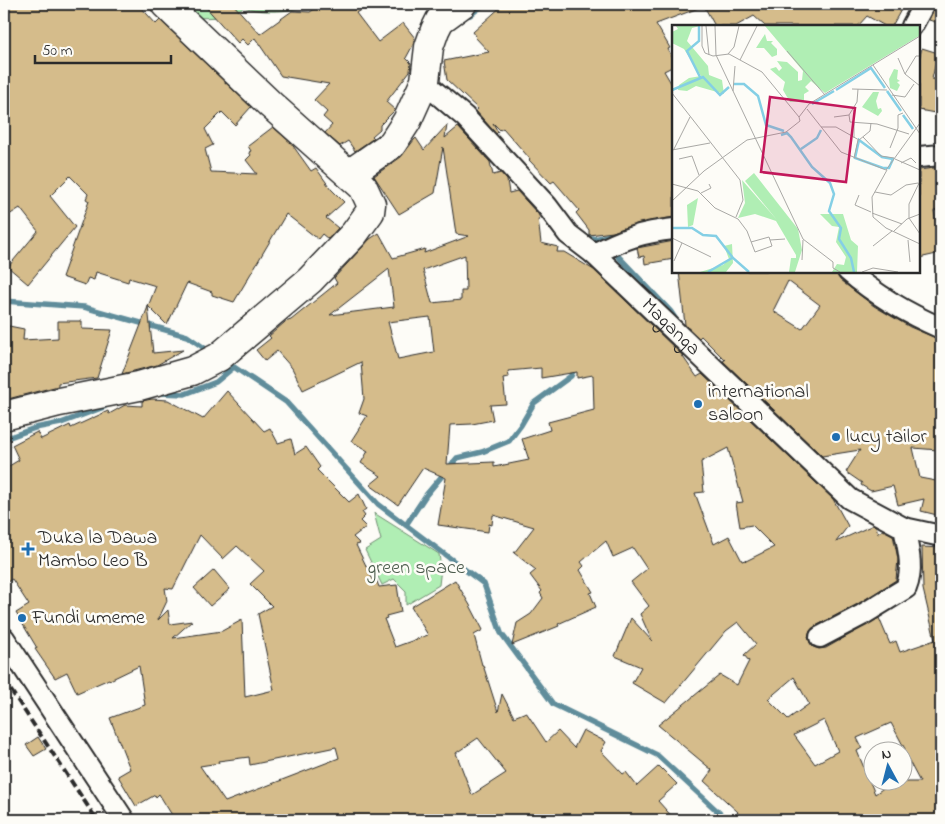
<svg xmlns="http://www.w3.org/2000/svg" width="945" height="824" viewBox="0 0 945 824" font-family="'Indie Flower',sans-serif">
<rect width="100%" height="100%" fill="#fdfcf7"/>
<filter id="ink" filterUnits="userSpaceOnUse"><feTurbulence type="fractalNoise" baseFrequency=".02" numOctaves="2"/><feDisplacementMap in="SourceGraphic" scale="10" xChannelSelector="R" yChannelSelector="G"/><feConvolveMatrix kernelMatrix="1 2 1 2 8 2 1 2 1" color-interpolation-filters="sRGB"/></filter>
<g filter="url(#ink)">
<!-- green -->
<g fill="#b0eeb4" stroke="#6e8c70">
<path d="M 192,4 L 308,4 C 292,13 261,13 244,7 L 225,17 L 197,18 L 193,15 Z"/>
<polygon points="374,513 439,554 441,568 439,585 406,605 406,591 394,579 382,585 365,550 381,540"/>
</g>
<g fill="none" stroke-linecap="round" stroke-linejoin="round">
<!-- stream -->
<g stroke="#608d9b" stroke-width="5.5">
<polyline points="470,15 484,4"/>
<polyline points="583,236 595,239 615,234"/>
<polyline points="620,246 617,255 671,312 677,321"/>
<polyline points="4,301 84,307 187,336 210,352"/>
<polyline points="159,393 185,394 216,382 234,367 286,402 378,504 484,584 501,633 553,704 657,755 727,820"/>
<polyline points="4,439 35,428 61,423 104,407"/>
<polyline points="406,525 426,495 457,458 482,452 509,441 521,425 534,403 571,376 573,371 572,365"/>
</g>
</g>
<!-- building -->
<g fill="#d5bc8b" stroke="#2b2b2b" fill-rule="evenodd">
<polygon points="4,4 97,4 100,8 107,4 138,4 156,24 160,20 251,107 235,125 222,112 205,129 213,145 205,149 211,172 257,174 246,160 251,155 249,152 251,151 248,146 273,127 291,143 311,171 316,168 331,189 344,202 326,218 338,228 328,239 322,234 318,239 286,214 234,302 212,295 212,292 187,283 167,325 148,306 153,353 183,350 157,365 122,374 156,286 129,278 128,282 96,272 94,280 88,278 85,285 62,277 89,201 86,199 88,194 70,176 50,196 75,227 28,284 8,267 38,231 20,208 9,215 4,208"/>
<polygon points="203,4 233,4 260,34 292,11 310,12 322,4 369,4 356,13 378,42 403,23 415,38 413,45 406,58 411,63 410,71 386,102 395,110 380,125 380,129 372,136 374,138 355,151 348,141 340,146 325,133 332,125 323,117 327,112 314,100 329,84 281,76 255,38 248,45 242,39 238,43"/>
<polygon points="504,4 893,4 902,8 892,26 885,26 867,16 858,26 765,26 754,16 736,26 715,26 704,6 656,24 670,48 668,49 674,61 674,66 664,71 674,88 674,217 640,223 613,232 589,235 589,230 576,213 579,210 554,181 551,183 529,160 530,159 503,128 500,130 493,123 498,132 496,134 476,111 478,109 447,80 444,61 489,52 475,37 476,36 473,32"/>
<polygon points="936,4 941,4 941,24 929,20"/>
<polygon points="922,48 938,53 932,79 941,81 941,103 937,102 935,113 919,110 919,59"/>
<path d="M 447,125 L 445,138 L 458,127 L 490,162 L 493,175 L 501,173 L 507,180 L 509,193 L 517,191 L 538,214 L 540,218 L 538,219 L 541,243 L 558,247 L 557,252 L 564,252 L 594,270 L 681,354 L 697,377 L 702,374 L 833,499 L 848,526 L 836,542 L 873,525 L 876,526 L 878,533 L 883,530 L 893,535 L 898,559 L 896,580 L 856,605 L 814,627 L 810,631 L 808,637 L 810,643 L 813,647 L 819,649 L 826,648 L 879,618 L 890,644 L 896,641 L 900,652 L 935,640 L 923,589 L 922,547 L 941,548 L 941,820 L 745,820 L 737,813 L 738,812 L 704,781 L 712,770 L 658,725 L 720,675 L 737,685 L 749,661 L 744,655 L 756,644 L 738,622 L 726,631 L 666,703 L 632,683 L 641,667 L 615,656 L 631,618 L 652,641 L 640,614 L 649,606 L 631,582 L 647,569 L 633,548 L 613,557 L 606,541 L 581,562 L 584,566 L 580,570 L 593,592 L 590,593 L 596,607 L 558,624 L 559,626 L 512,645 L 517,623 L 531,614 L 543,598 L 540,593 L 542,591 L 530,575 L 536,570 L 514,553 L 534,527 L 493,515 L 492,525 L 489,524 L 488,532 L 438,525 L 446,478 L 423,468 L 398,505 L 370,485 L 381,476 L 361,463 L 368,451 L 351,441 L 367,416 L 359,413 L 364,399 L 361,362 L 303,390 L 292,368 L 277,351 L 265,361 L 256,350 L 271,338 L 269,336 L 285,322 L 291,320 L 337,283 L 334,278 L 370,239 L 379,233 L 393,258 L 425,249 L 424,253 L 469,236 L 456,234 L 443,147 L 435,193 L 399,214 L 374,176 L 401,157 L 414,140 L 416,138 L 424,150 ZM 465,255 L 466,291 L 461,291 L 461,300 L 432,303 L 423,270 ZM 389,269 L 394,307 L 330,315 ZM 430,317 L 434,352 L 398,359 L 388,322 ZM 541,368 L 541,378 L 577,372 L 577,378 L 593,375 L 594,410 L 548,422 L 550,430 L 522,439 L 529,460 L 494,467 L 494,462 L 447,464 L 450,425 L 472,424 L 493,420 L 490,405 L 506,404 L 503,378 L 509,377 L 508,371 ZM 728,448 L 743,502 L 736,503 L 740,527 L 752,525 L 774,547 L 746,561 L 745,560 L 742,561 L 729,536 L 714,544 L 695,493 L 704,492 L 701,462 ZM 794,677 L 809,704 L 788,719 L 768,699 ZM 824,720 L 838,751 L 815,764 L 794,735 ZM 891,723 L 905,749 L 903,750 L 920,782 L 892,782 L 875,794 L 857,751 L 862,748 L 857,738 Z"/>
<polygon points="941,167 941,209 934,211 941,253 919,258 919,170"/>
<polygon points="674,241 674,259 645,264 644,256 639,257 637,248"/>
<path d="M 679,271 L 836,271 L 840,280 L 874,306 L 910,327 L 941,340 L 941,447 L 938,447 L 938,450 L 913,448 L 920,478 L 941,482 L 941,516 L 921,511 L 924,499 L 898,505 L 893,486 L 871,491 L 861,485 L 862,483 L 846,472 L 860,450 L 822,456 L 723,361 L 725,360 L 701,336 L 699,338 L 685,325 ZM 788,281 L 820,305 L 802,329 L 773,311 Z"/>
<polygon points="58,321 82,321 82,329 112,330 97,378 58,383 58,386 4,400 4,325 24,329 23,340 58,338"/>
<path d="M 227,391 L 264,431 L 270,428 L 278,443 L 291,439 L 295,454 L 306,447 L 320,467 L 317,470 L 349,502 L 359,494 L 366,509 L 362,512 L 365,516 L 360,521 L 366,527 L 353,537 L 360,544 L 356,545 L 373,580 L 376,579 L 379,587 L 397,585 L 401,612 L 386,616 L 387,618 L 384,619 L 395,647 L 428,635 L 411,607 L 455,580 L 471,607 L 483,630 L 474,635 L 482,665 L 483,665 L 498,712 L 502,694 L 514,717 L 526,712 L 546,742 L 558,731 L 574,748 L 583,730 L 606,742 L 601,751 L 623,774 L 626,772 L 637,786 L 659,766 L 677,784 L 658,801 L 675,820 L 175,820 L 159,794 L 156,797 L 155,795 L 136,806 L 118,776 L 130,769 L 110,718 L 145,705 L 139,666 L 110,680 L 109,679 L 77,693 L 67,672 L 55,678 L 35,649 L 37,648 L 16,613 L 29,605 L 12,579 L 4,584 L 4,469 L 19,460 L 12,445 L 37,432 L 41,439 L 70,425 L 71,428 L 108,411 L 109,414 L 125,405 L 142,406 L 142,401 L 152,399 L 168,400 L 203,419 ZM 200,535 L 223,559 L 237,546 L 264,571 L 250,584 L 272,606 L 258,614 L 274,690 L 245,697 L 242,620 L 222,631 L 173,638 L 192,621 L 170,624 L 168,610 L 158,620 L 167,601 L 165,588 L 173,589 ZM 478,738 L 506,773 L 472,795 L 456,753 ZM 336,747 L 339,758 L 225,802 L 200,766 L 219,763 L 218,761 L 249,757 L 250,765 Z"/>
<polygon points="214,570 230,589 210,606 194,588"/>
<polygon points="38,737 46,749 34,756 26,745"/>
</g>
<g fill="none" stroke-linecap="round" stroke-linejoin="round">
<!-- street casing -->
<g stroke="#2b2b2b" stroke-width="24">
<g id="street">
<polyline points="912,26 924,4"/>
<path id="s1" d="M 425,81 L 427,85 L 465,117 L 547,206 L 568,234 L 594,254 L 850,499 L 904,528 L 941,536"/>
<polyline points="919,157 941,155"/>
<path d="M 594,254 C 623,239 642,232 674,229"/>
<path d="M 848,271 C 877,296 906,313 941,328"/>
<path d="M 820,637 L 862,615 L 906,588 C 914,569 908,547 904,528"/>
<polyline points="4,638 124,820"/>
</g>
</g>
<!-- secondary casing -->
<g stroke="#2b2b2b" stroke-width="31">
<g id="secondary">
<polyline points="349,174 392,144 407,121 425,81 429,47 435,30 440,20 462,4"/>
<polyline points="4,416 59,402 139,386 192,371 219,357 310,280 354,234 370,212 371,204 363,187 271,105 165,4"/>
</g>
</g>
<!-- street -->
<use href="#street" stroke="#fdfcf7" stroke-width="20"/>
<!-- secondary -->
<use href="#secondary" stroke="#fdfcf7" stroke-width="28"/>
<!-- rail -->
<polyline stroke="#2b2b2b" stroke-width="4" stroke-dasharray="8 4" stroke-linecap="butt" points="4,680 97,820"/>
</g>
</g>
<!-- markers -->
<g fill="#1f6fb2" stroke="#fdfcf7" stroke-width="2">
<circle cx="698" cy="404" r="5"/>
<circle cx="836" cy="437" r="5"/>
<path d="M25.5 541.5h5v5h5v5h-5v5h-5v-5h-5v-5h5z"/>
<circle cx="22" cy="618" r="5"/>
</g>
<g text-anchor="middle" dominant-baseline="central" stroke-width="5" stroke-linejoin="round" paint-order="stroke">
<!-- street labels -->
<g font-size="20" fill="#2b2b2b" stroke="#fdfcf7">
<text stroke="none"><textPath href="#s1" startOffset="349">Maganga</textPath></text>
</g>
<!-- poi labels -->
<g font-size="20" fill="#2b2b2b" stroke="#fdfcf7" text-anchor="start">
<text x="708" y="392">international<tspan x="708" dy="23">saloon</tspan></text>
<text x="846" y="437">lucy tailor</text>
<text x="38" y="538">Duka la Dawa<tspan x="38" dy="23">Mambo Leo B</tspan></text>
<text x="32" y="618">Fundi umeme</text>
</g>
<!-- park labels -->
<g font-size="20" fill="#4c5c4d" stroke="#fdfcf7">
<text x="416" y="568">green space</text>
</g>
</g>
<!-- overview -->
<g transform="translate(672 25)">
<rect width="248" height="248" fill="#fdfcf7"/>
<path d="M 4,1 L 28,1 L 20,3 L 15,16 L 36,41 L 37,50 L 50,55 L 52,69 L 24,61 L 15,66 L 6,65 L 7,60 L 17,53 L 29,51 L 12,24 L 0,18 L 0,7 L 6,4 ZM 93,1 L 247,1 L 247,11 L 153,68 L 139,56 L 133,62 L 137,66 L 132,69 L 132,76 L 118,77 L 111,65 L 113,57 L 98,44 L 104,42 L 107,46 L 110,43 L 105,36 L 115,37 L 126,47 L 126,56 L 130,55 L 131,46 ZM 93,9 L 95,16 L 101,16 L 99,18 L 105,24 L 105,30 L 100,32 L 92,23 L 84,23 ZM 222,44 L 226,45 L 225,54 L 228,56 L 225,57 L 228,60 L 225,66 L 218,63 L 217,54 ZM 201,67 L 207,67 L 204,76 L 206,84 L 209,83 L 210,86 L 206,91 L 190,82 ZM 82,148 L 126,204 L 130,225 L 123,247 L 117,247 L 119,233 L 124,233 L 124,230 L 104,196 L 83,189 L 66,193 L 73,178 L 70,155 L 105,195 L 73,156 ZM 26,173 L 21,200 L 16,202 L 15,180 ZM 148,189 L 171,189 L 179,215 L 186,221 L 185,247 L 160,247 L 165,239 L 172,240 L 174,232 L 164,217 L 167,202 L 160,201 ZM 60,219 L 61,238 L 54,247 L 28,247 L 51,240 L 57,234 L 52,221 Z" fill="#b0eeb4"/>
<path fill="none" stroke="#84cfe5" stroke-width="2.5" d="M 27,1 L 27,16 L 15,26 L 28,52M 62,59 L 72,59 L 86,71 L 94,100 L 112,106M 0,65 L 31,52 L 48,70 L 57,62M 164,65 L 199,43 L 213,63M 215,66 L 229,86M 140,79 L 162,66M 231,90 L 241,104M 109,110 L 115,108 L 119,112 L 140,142 L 158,158 L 162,169 L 157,186 L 169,203 L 167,214 L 179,233 L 182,247M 187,115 L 210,132 L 221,134 L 217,143 L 211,143 L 183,133 ZM 129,124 L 145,113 L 149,105M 0,203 L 20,203 L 31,210 L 44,211 L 61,233 L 77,247M 36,247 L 60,233"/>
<path fill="none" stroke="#a9a8a5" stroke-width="1" d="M 30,1 L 30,21 L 33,28 L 41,31 L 57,29 L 90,47 L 127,92M 34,1 L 37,30M 43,1 L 44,30M 115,26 L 153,70M 56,29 L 62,22 L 67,1M 44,30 L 131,214 L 161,237 L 161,243 L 168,247M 226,33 L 233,49 L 248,61M 68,35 L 85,1M 201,40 L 248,109M 233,49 L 244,31 L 248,31M 180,64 L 215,65M 61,66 L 63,41M 0,68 L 68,155 L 71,175 L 64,192M 220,70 L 233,72 L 242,59M 135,84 L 169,127 L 214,145 L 248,98M 177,90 L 178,97 L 205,99 L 237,109M 162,92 L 177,90 L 185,77 L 186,64M 149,102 L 164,102 L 187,115 L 198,106 L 199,98M 191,112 L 209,131 L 222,133M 182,113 L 182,97M 218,123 L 226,103 L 226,90 L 231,88M 2,124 L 18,92M 0,125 L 38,118M 182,133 L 186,115M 7,134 L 20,131 L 27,150M 223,134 L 248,145M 229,138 L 239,133 L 244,138M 215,145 L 200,172 L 201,192 L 214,203 L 248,219M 0,159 L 26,166 L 43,183 L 66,194 L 75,206 L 83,227 L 100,221 L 97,212 L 79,217M 203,167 L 219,170 L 234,160 L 246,158M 29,168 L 39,163 L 37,159M 187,170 L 183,180 L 199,187M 0,176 L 32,146 L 75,115 L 114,107 L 128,96 L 127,92 L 137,79 L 248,11M 200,188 L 230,199M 237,193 L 237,179 L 248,156M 237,193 L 248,209M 222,206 L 235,194 L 248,189M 0,213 L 39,232M 98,215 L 113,214M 236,215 L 238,237M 201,221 L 220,206M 130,235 L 131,215M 2,236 L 10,218M 190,247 L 201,243 L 226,247"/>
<path fill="#c2185b" fill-opacity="0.15" stroke="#c2185b" stroke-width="2.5" d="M 98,72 L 183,83 L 174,157 L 89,147 Z"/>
<rect width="248" height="248" fill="none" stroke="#2b2b2b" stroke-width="2.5"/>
</g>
<!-- margin -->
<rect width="945" height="824" fill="none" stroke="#fdfcf7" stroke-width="20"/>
<rect x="10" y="10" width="925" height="804" fill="none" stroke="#2b2b2b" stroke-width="2" filter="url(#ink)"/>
<!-- north arrow -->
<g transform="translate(888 766) rotate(353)"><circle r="24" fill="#fdfcf7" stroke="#a9a8a5"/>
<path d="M0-4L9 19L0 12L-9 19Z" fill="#1f6fb2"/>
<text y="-8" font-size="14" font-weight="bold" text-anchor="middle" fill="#2b2b2b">N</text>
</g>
<!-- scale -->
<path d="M35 55v8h136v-8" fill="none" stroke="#2b2b2b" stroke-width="2.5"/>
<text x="42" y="55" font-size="15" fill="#2b2b2b" stroke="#fdfcf7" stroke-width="4" paint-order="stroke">50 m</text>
</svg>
